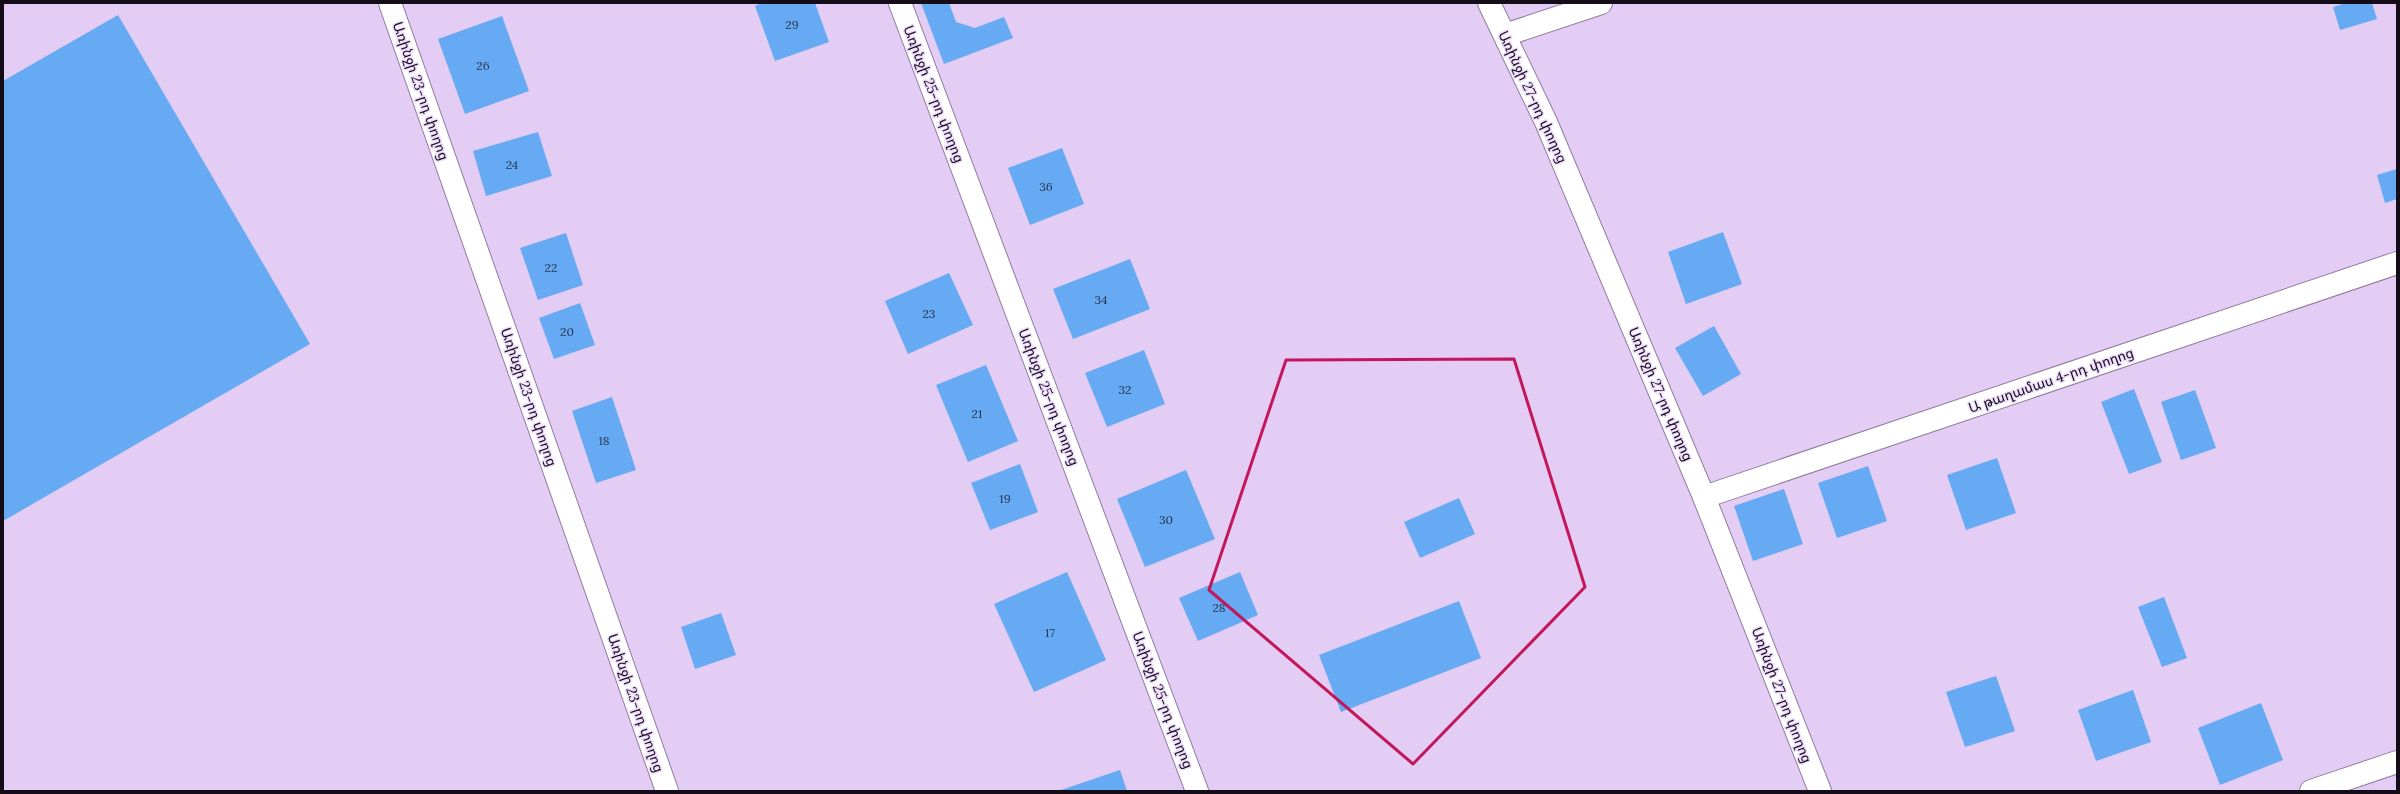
<svg xmlns="http://www.w3.org/2000/svg" width="2400" height="794" viewBox="0 0 2400 794" font-family="Lora,'Noto Sans Armenian',serif">
<rect width="100%" height="100%" fill="#e4cdf4"/>
<!-- building -->
<g fill="#66aaf3">
<polygon points="762,3 815,3 829,42 775,61 755,6"/>
<polygon points="921,3 949,3 956,22 975,28 1004,17 1013,38 944,64"/>
<polygon points="2346,3 2372,3 2377,19 2340,30 2333,7"/>
<polygon points="118,15 310,344 3,521 3,81"/>
<polygon points="502,16 529,91 465,114 438,39"/>
<polygon points="538,132 552,176 486,196 473,151"/>
<polygon points="1062,148 1084,204 1030,225 1008,168"/>
<polygon points="2397,169 2397,199 2385,203 2377,175"/>
<polygon points="1723,232 1742,284 1686,304 1668,252"/>
<polygon points="566,233 583,285 538,300 520,248"/>
<polygon points="1130,259 1150,309 1073,339 1053,289"/>
<polygon points="949,273 973,325 908,354 885,301"/>
<polygon points="580,303 595,345 554,359 539,318"/>
<polygon points="1714,326 1741,374 1703,396 1675,348"/>
<polygon points="1144,350 1165,404 1107,427 1085,373"/>
<polygon points="986,365 1018,441 968,462 936,385"/>
<polygon points="2134,389 2162,462 2129,474 2101,402"/>
<polygon points="2195,390 2216,448 2181,460 2161,402"/>
<polygon points="612,397 636,470 596,483 572,411"/>
<polygon points="1997,458 2016,513 1966,530 1947,475"/>
<polygon points="1020,464 1038,512 990,530 971,483"/>
<polygon points="1868,466 1887,521 1837,538 1818,483"/>
<polygon points="1186,470 1215,539 1145,567 1117,499"/>
<polygon points="1784,489 1803,544 1753,561 1734,506"/>
<polygon points="1459,498 1475,534 1420,558 1404,522"/>
<polygon points="1067,572 1106,660 1034,692 994,604"/>
<polygon points="1240,572 1258,615 1198,641 1179,598"/>
<polygon points="2164,597 2187,658 2162,667 2138,607"/>
<polygon points="1459,601 1481,658 1341,712 1319,655"/>
<polygon points="721,613 736,655 695,669 681,627"/>
<polygon points="1996,676 2015,731 1965,747 1946,692"/>
<polygon points="2133,690 2151,742 2096,761 2078,710"/>
<polygon points="2261,703 2283,760 2220,785 2198,728"/>
<polygon points="1120,770 1127,791 1062,791 1061,790"/>
</g>
<g fill="none" stroke-linecap="round" stroke-linejoin="round">
<!-- minor casing -->
<g stroke="#907c9f" stroke-width="24">
<g id="minor">
<polyline points="390,3 667,791"/>
<polyline points="900,3 1197,791"/>
<polyline points="1489,3 1546,122 1704,497 1820,791"/>
<polyline points="1505,35 1601,3"/>
<polyline points="1704,497 2397,263"/>
<polyline points="2311,791 2397,762"/>
</g>
</g>
<!-- minor -->
<use href="#minor" stroke="#fff" stroke-width="22"/>
</g>
<!-- marked area -->
<path fill="none" stroke="#c2185b" stroke-width="3" stroke-linejoin="round" d="M 1514,359 L 1585,587 L 1413,764 L 1209,590 L 1286,360 Z"/>
<g text-anchor="middle" dominant-baseline="central" stroke-width="3" stroke-linejoin="round" paint-order="stroke">
<!-- number labels -->
<g font-size="12" fill="#283450">
<text x="792" y="24">29</text>
<text x="483" y="65">26</text>
<text x="512" y="164">24</text>
<text x="1046" y="186">36</text>
<text x="551" y="267">22</text>
<text x="1101" y="299">34</text>
<text x="929" y="313">23</text>
<text x="567" y="331">20</text>
<text x="1125" y="389">32</text>
<text x="977" y="413">21</text>
<text x="604" y="440">18</text>
<text x="1005" y="498">19</text>
<text x="1166" y="519">30</text>
<text x="1219" y="607">28</text>
<text x="1050" y="632">17</text>
</g>
<!-- street labels -->
<g font-size="14" fill="#140c19" stroke="#efddfc">
<text transform="translate(421 91) rotate(71)">Առինջի 23-րդ փողոց</text>
<text transform="translate(934 94) rotate(69)">Առինջի 25-րդ փողոց</text>
<text transform="translate(1533 97) rotate(65)">Առինջի 27-րդ փողոց</text>
<text transform="translate(2051 380) rotate(-19)">Ա թաղամաս 4-րդ փողոց</text>
<text transform="translate(1661 394) rotate(67)">Առինջի 27-րդ փողոց</text>
<text transform="translate(529 397) rotate(71)">Առինջի 23-րդ փողոց</text>
<text transform="translate(1049 397) rotate(69)">Առինջի 25-րդ փողոց</text>
<text transform="translate(1782 695) rotate(69)">Առինջի 27-րդ փողոց</text>
<text transform="translate(1163 700) rotate(69)">Առինջի 25-րդ փողոց</text>
<text transform="translate(636 703) rotate(71)">Առինջի 23-րդ փողոց</text>
</g>
</g>
<!-- border -->
<rect width="2400" height="794" fill="none" stroke="#140c19" stroke-width="8"/>
</svg>
